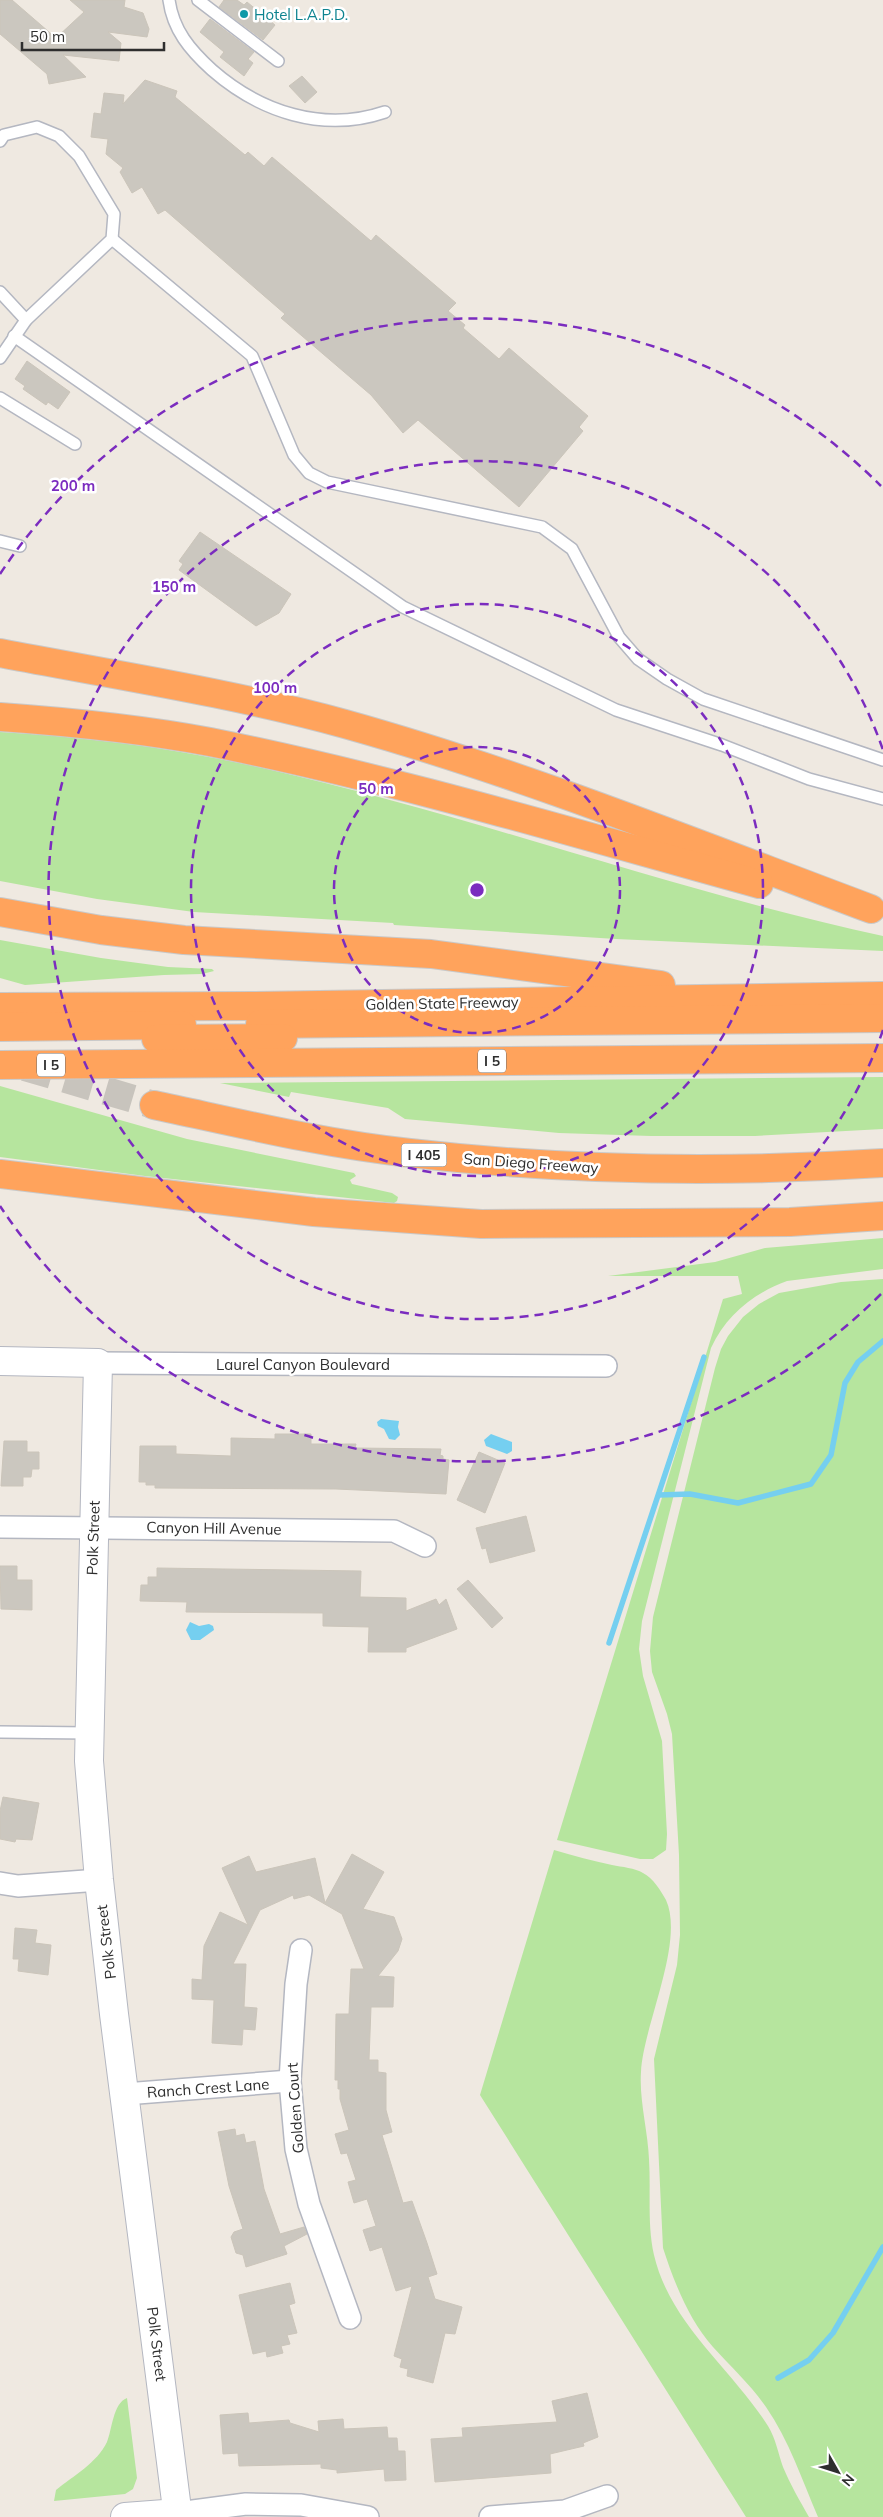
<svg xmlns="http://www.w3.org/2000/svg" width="883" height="2517" viewBox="0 0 883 2517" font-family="Mulish,sans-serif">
<rect width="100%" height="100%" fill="#efe9e1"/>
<!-- green -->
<g fill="#b6e59e">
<path d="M 0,732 C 89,737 180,749 267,769 C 474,816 675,891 883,936 L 883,951 L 616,939 L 394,925 L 393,923 L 194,912 L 97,899 L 0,881 Z"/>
<polygon points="0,940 101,958 168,967 212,969 214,971 202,974 164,975 25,985 0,978"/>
<polygon points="883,1077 883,1129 755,1136 651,1136 559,1133 405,1119 388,1108 291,1092 289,1097 220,1083"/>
<polygon points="0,1086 187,1139 354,1173 356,1176 350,1180 352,1184 392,1193 398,1197 397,1201 394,1203 145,1176 0,1157"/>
<path d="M 883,1238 L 883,1269 L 787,1281 C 754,1293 726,1315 711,1348 L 642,1621 L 639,1649 L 643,1676 L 662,1741 L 667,1834 L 666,1850 L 653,1859 L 640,1859 L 557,1840 L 723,1299 L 742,1294 L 738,1276 L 608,1276 L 715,1262 L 765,1248 Z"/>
<path d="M 883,1279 L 883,2517 L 818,2517 C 802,2480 789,2440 766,2407 C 750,2384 731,2367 713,2347 C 689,2320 674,2282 663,2248 L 654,2059 L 677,1965 L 680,1935 L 679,1855 L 672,1734 L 667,1714 L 652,1672 L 650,1651 L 653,1617 L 715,1368 L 721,1349 L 728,1336 L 743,1317 L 759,1304 L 779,1293 L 841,1282 Z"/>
<path d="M 554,1850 C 574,1856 593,1861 612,1865 C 622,1867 635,1868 643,1873 C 653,1878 661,1891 666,1900 C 685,1942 643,2026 641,2072 C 639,2100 648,2131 649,2159 C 651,2191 647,2224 654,2255 C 670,2324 732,2369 768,2426 C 776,2439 778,2453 783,2467 C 790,2484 800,2501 809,2517 L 746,2517 L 480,2095 Z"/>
<path d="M 127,2398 L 137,2478 L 133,2489 L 125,2494 L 54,2501 L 56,2490 C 73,2476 97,2463 107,2442 C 112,2430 113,2403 127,2398 Z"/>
</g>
<!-- water -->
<g fill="#75cff0">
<polygon points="381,1419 399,1421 398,1427 400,1435 395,1440 389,1439 384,1429 378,1426 377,1422"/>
<polygon points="491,1434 512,1442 512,1451 507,1454 486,1446 484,1440"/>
<polygon points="190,1622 199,1626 209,1624 213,1626 214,1630 200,1640 191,1640 186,1630"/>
</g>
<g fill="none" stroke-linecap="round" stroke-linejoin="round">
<!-- stream -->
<g stroke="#75cff0" stroke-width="5.5">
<polyline points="659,1495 690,1494 738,1503 811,1484 831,1455 845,1383 858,1362 883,1341"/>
<polyline points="609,1643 704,1357"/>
<polyline points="778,2378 809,2360 833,2333 883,2247"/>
</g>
</g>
<!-- building -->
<g fill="#cbc7bf" stroke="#cbc5ba">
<polygon points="0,0 12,0 56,38 84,12 70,0 125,0 124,7 143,13 149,29 147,37 108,32 121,43 119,61 63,55 86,77 49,84 47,74 0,34"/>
<polygon points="224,0 237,0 244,5 247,2 275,25 263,40 219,7"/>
<polygon points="210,19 254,52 248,59 253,63 244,76 220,57 224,52 200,32"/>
<polygon points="302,76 317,92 305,103 289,86"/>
<polygon points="145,80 177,91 175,97 245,155 248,152 264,166 272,157 371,241 376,235 456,303 448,311 465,325 463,328 499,359 509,348 588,416 579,427 583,431 519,507 418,420 403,433 371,395 281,318 285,314 165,210 158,214 142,187 132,193 120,172 123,168 106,154 108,139 91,137 94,113 101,114 104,93 124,95 123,104"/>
<polygon points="27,361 70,392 58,409 48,402 46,405 23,389 25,386 15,379"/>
<polygon points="200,532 291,594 279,613 256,626 179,570 183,564 179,561"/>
<polygon points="275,1434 311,1434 311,1444 356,1444 355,1448 441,1449 440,1455 443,1456 443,1459 449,1460 446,1494 336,1489 155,1488 155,1485 146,1485 146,1482 139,1482 140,1446 176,1446 176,1454 231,1456 231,1438 275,1439"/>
<polygon points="4,1441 27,1441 27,1452 39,1452 39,1469 32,1469 31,1477 23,1477 23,1486 1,1486"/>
<polygon points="479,1452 505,1463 485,1513 457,1500"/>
<polygon points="526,1516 535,1551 490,1563 486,1548 482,1549 476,1528"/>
<polygon points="0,1566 17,1566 17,1580 32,1580 32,1610 1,1609"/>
<polygon points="157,1568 361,1571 360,1597 406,1598 406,1611 436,1599 439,1605 446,1599 457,1629 406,1648 406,1652 368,1652 369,1627 323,1626 323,1613 186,1612 187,1602 140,1601 141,1585 148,1585 148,1577 157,1577"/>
<polygon points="468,1580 503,1618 492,1628 457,1589"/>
<polygon points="3,1797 39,1803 32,1840 16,1839 15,1842 0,1839 0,1811"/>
<polygon points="352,1854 384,1872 363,1909 394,1917 402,1939 398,1951 378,1976 394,1977 393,2007 371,2007 369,2060 378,2060 378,2072 386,2073 386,2110 392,2132 382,2135 403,2203 412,2201 427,2243 437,2274 428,2277 435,2299 462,2307 455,2334 445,2333 433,2383 407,2376 408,2369 400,2367 402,2359 394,2356 412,2286 396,2291 382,2247 370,2251 363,2230 376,2226 367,2199 354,2203 348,2182 356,2180 347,2153 341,2154 335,2134 349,2130 340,2099 340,2089 338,2089 338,2080 335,2080 336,2014 349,2014 351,1969 364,1969 342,1914 309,1895 294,1899 293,1895 260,1910 233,1964 246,1964 244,2007 257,2008 255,2030 243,2029 242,2045 212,2043 214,2000 192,1999 192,1979 202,1980 204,1946 220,1912 248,1925 222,1868 249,1856 256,1872 315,1858 325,1903"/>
<polygon points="15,1928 37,1930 35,1943 51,1945 48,1975 18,1971 19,1959 13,1959"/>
<polygon points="235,2129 236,2136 244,2134 246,2143 255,2141 264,2189 280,2234 304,2227 307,2234 284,2246 287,2254 246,2267 243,2255 236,2253 231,2237 234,2232 243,2229 229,2186 218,2132"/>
<polygon points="290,2283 295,2303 289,2305 297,2333 287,2335 290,2344 281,2346 283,2353 267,2357 266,2351 253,2354 239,2295"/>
<polygon points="587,2393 598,2437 583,2443 584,2446 550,2454 551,2473 435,2482 431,2439 463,2437 462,2428 557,2422 552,2401"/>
<polygon points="248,2413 249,2423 289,2420 290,2423 319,2432 318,2421 343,2419 344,2429 387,2427 388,2438 397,2438 398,2451 405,2451 406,2480 385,2481 384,2469 337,2473 337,2470 321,2468 321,2464 239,2466 238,2453 223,2454 220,2415"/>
</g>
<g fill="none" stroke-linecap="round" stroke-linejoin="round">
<!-- motorway-tunnel -->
<polyline stroke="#c8c4bd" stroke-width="28" stroke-dasharray="28 14" stroke-linecap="butt" points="25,1067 154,1105"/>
<!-- service casing -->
<g stroke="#b4b7c1" stroke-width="14">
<g id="service">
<path d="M 169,0 C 173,30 190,50 212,70 C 260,112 323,133 385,112"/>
<polyline points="198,0 278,61"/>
<polyline points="0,141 4,135 37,127 59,136 79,156 114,214 112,239 26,320 0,358"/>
<polyline points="112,239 252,356 294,455 309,473 327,482 542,527 572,549 619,637 638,659 667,679 703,699 883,760"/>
<polyline points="0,292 26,320"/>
<polyline points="14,336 403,607 616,710 722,745 809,779 883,799"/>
<polyline points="0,398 75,444"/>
<polyline points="0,541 20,546"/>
<polyline points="0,1732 89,1733"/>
</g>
</g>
<!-- minor casing -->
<g stroke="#b4b7c1" stroke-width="24">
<g id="minor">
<polyline points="98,1363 606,1366"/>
<polyline points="0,1527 394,1531 425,1546"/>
<polyline points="0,1883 18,1886 99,1880"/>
<polyline points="301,1950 296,1984 290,2081 296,2149 309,2204 350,2318"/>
<polyline points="125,2094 290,2081"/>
<polyline points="178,2513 246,2504 301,2505 368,2517"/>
<polyline points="490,2517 565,2511 607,2496"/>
</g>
</g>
<!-- tertiary casing -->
<g stroke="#b4b7c1" stroke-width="30">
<g id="tertiary">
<polyline points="0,1361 98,1363 89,1761 99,1880 114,2014 178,2517"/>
<polyline points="125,2517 178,2513"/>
</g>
</g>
<!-- motorway casing -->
<g stroke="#c9c9c9" stroke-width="30">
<g id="motorway">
<path d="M 0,653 C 115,675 232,693 345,724 C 524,774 697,844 871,909"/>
<path d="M 0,717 C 70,722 141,729 210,742 C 395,779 577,834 759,884"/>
<polyline points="0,912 101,930 184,940 431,954 661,985"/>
<polyline points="0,1007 255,1006 883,996"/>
<polyline points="260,1024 883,1018"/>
<polyline points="0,1027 182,1025"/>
<polyline points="156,1039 283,1038"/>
<polyline points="0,1065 883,1058"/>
<path d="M 154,1105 C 239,1123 324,1144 410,1153 C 568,1171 725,1173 883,1163"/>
<polyline points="0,1174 314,1212 481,1224 790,1222 883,1216"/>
</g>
</g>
<!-- service -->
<use href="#service" stroke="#fff" stroke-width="11"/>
<!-- minor -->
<use href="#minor" stroke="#fff" stroke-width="21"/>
<!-- tertiary -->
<use href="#tertiary" stroke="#fff" stroke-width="28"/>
<!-- motorway -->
<use href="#motorway" stroke="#ffa35c" stroke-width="28"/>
</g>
<!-- distance rings -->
<g fill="none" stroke="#7b2cbf" stroke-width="2.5" stroke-dasharray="9 6">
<circle cx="477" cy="890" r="143"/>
<circle cx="477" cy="890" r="286"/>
<path d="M883 1030A429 429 0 1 1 883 750"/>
<path d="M881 1294A572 572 0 0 1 0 1206M0 574A572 572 0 0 1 881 486"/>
</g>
<!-- markers -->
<circle fill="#0f9aa8" stroke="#fff" stroke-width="2" cx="244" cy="14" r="5"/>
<g text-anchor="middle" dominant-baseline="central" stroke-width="5" stroke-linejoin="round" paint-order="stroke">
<!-- shield labels -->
<g fill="#fff" stroke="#6d6d6d" stroke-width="1">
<rect x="478" y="1049.5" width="28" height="23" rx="4"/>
<rect x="37" y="1053.5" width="28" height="23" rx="4"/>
<rect x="401.5" y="1143.5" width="45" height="23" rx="4"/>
</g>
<g font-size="14" font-weight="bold" fill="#2e2e2e">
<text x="492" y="1061">I 5</text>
<text x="51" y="1065">I 5</text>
<text x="424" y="1155">I 405</text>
</g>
<!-- culture labels -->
<g font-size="15" fill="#0d838f" stroke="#fff" text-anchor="start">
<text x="254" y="14">Hotel L.A.P.D.</text>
</g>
<!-- street labels -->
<g font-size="15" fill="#2e2e2e" stroke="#fff">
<text transform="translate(442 1003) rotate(-1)">Golden State Freeway</text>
<text transform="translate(531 1163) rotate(4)">San Diego Freeway</text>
<text x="303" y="1364">Laurel Canyon Boulevard</text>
<text transform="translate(214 1528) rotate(1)">Canyon Hill Avenue</text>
<text transform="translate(93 1538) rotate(-88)">Polk Street</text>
<text transform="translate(106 1942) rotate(-97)">Polk Street</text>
<text transform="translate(208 2088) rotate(-4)">Ranch Crest Lane</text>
<text transform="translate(295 2108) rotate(-94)">Golden Court</text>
<text transform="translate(157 2344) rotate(83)">Polk Street</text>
</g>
</g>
<circle cx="477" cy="890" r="8" fill="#7b2cbf" stroke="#fff" stroke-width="2.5"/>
<g font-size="15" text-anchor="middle" font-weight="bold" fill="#7b2cbf" stroke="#fff" stroke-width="5" stroke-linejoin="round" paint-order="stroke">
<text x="73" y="491">200 m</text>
<text x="174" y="592">150 m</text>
<text x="275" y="693">100 m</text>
<text x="376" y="794">50 m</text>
</g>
<!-- north arrow -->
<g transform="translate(838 2472) rotate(129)" stroke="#ffffff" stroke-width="4" paint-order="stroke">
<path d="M0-4L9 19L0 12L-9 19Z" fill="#2e2e2e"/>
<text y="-8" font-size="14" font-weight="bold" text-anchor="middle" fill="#2e2e2e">N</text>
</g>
<!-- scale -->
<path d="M22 42v8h142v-8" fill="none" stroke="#2e2e2e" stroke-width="2.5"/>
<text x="30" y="42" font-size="15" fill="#2e2e2e" stroke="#ffffff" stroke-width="4" paint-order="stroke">50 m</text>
</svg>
